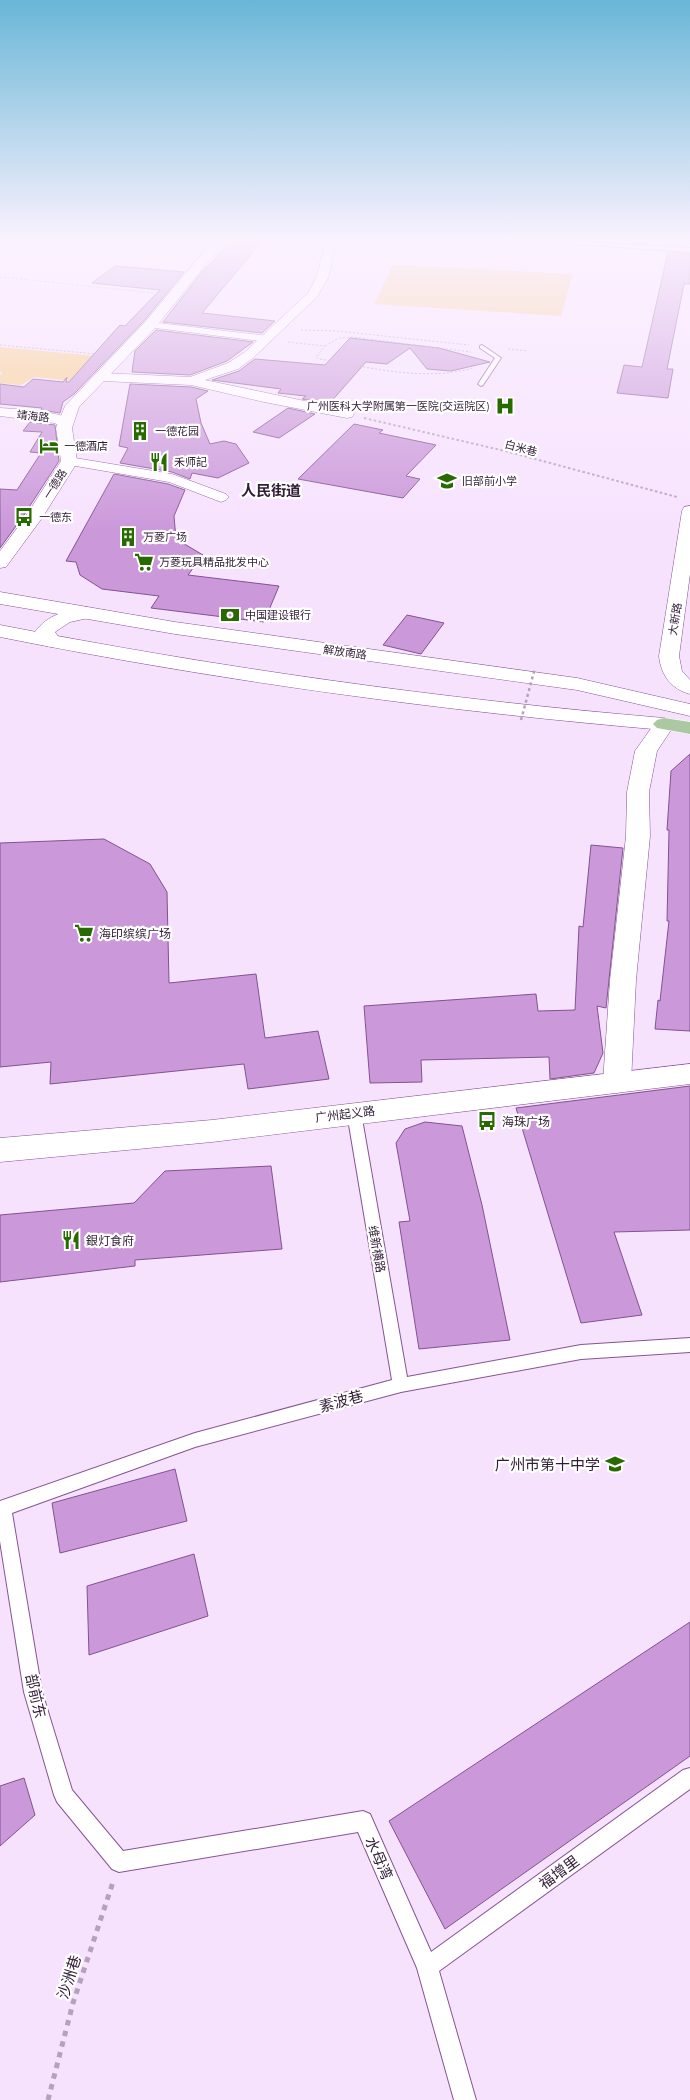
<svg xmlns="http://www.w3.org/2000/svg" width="690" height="2100" viewBox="0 0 690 2100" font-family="Montserrat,'Noto Sans SC',sans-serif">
<rect width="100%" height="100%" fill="#f7e2fe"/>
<!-- green -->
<g fill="#f8cb85">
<polygon points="393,265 573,274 561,316 374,304"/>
<polygon points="0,347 107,357 85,382 34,377 21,385 0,383 0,375 3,372 0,372"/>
</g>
<!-- building -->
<g fill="#cb98da" stroke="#815390">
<polygon points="234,239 264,239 202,313 275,321 262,333 163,322 201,273"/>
<polygon points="668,252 690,254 690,284 684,284 667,369 673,369 668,398 617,393 624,365 642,367"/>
<polygon points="115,266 184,272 144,321 74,394 63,402 60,413 41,410 42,408 0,404 0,384 24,387 33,379 63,382 67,377 66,382 69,382 120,325 125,326 160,290 92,283"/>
<polygon points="156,330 253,342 227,361 190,375 132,372 135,351"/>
<polygon points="350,338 439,348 490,362 451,371 427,369 410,348 387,364 366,362 329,404 302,399 306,396 278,393 281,389 212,380 239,371 255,359 325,365"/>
<polygon points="130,384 191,387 208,391 196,399 201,423 210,444 224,441 236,444 249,463 218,478 192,473 190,479 172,472 120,463 128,448 119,446"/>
<polygon points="288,408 315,414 279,438 253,432"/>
<polygon points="30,422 55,425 59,461 24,515 0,548 0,489 17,490 41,453 30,452 42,432 23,431"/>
<polygon points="354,424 383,430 379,433 436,445 406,476 420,479 403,498 298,479"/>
<polygon points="114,474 168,484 185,490 174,516 176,539 203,555 188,575 279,586 264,622 151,608 159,596 102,589 80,575 76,562 66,561"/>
<polygon points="407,615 444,623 421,654 383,645"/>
<polygon points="690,754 690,1031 655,1029 658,1000 660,1001 669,921 667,921 669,830 667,830 671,771"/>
<polygon points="104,839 150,864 167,892 169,983 256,974 265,1038 318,1031 329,1079 248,1089 244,1064 50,1084 51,1062 0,1067 0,843"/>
<polygon points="591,845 623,848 606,1008 597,1006 603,1053 594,1073 550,1079 549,1057 421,1060 422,1082 370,1083 364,1006 536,994 538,1011 575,1010 579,926 583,927"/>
<polygon points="690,1086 690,1230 614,1232 642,1315 581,1323 516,1108"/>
<polygon points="425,1122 462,1126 482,1205 510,1340 419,1349 399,1222 410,1221 396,1143 405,1129"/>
<polygon points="271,1166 282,1249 135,1260 135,1266 0,1282 0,1215 134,1203 165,1171"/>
<polygon points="175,1469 187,1521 60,1553 52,1503"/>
<polygon points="194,1554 208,1616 89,1655 87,1586"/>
<polygon points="690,1622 690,1756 445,1929 389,1821"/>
<polygon points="24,1778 35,1815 0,1846 0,1786"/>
</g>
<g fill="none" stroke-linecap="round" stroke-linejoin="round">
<!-- service casing -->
<g stroke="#845592" stroke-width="2">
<g id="service">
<polygon points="473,239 479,239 479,241 474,242"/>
<polygon points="504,239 539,239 690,248 690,252"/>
<polygon points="482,345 501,358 483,385 481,386 478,384 495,358 480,348 480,346"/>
<polygon points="354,1108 359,1109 361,1113 407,1377 581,1345 690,1338 690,1352 581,1359 401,1392 195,1447 12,1513 42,1692 72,1790 123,1851 363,1811 370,1814 431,1952 683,1770 690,1768 690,1789 439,1971 476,2100 454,2100 417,1968 358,1832 119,1872 112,1869 57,1802 54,1795 24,1692 0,1541 0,1501 195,1433 392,1380 347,1113 349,1109"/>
</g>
</g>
<!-- pedestrian casing -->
<g stroke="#845592" stroke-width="1">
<polygon id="pedestrian" points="150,322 268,336 273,339 268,342 147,327 145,325"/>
</g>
<!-- minor casing -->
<g stroke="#845592" stroke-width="1">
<g id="minor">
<polygon points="326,239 336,239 329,276 317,297 253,358 238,369 205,380 352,411 354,414 352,417 347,418 264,402 191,385 102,381 95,377 102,373 190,377 228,363 245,352 308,293 317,276"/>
<polygon points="69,457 172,474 226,494 229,497 226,500 221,502 169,482 64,464 62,461 64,458"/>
</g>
</g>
<!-- tertiary casing -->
<g stroke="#845592" stroke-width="1">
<g id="tertiary">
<path d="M 0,408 C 15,409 65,411 73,422 L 70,425 L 65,427 L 54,423 L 0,416 Z"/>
<path d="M 690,506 L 690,574 L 679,656 L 682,671 L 690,680 L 690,694 C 671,689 661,675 659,656 L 682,511 L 684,507 Z"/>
<path d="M 86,607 L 93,609 L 95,613 L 93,617 L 70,622 L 55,632 L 62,642 L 59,646 C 47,649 38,644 35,632 C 48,614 66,611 86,607 Z"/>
<polygon points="664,718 671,720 675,724 657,751 649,792 650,836 636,980 631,1082 627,1089 617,1093 607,1089 603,1082 610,980 626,836 627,792 635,751 657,720"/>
</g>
</g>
<!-- secondary casing -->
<g stroke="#845592" stroke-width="1">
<g id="secondary">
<polygon points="214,239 226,239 155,328 79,407 72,428 77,461 73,469 42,518 6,567 0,568 0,551 26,516 61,461 56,428 65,406 145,322"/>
<polygon points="0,592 175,622 577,678 690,704 690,716 577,690 175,634 0,604"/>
<path d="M 0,625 C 220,668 441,699 664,718 L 671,720 L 675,724 L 671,728 L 664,730 C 441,711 220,681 0,637 Z"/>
<polygon points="690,1064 690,1084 212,1142 0,1162 0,1138 212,1120"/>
</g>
</g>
<!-- primary casing -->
<g stroke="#fff" stroke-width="1">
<polygon id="primary" points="664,718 690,722 690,734 657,728 653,724 657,720"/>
</g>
<!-- path-far2 -->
<g stroke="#b6a1bc" stroke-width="1" stroke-dasharray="2 2" stroke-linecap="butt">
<polyline points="177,239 197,241"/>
<polyline points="418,239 462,241"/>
<polyline points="295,249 312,250"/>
<polyline points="0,277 154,293"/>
<polyline points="301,330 337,331 469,345"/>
<path d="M 288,342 L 325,346 L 316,357 L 319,359 C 369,367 423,382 473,368"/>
<polyline points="0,345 96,354"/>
<polyline points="325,346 339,338 353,337 471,352"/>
<polyline points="508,349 528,351"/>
</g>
<!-- path-far1 -->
<polyline stroke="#b6a1bc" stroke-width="2" stroke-dasharray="2.5 2.5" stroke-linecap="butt" points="364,418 509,452 677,497"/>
<!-- path -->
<polyline stroke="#b6a1bc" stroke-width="5" stroke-dasharray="5.5 5.5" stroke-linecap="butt" points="48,2100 73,2003 113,1882"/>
<!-- service -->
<use href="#service" fill="#fff" fill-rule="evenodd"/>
<!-- pedestrian -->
<use href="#pedestrian" fill="#fff" fill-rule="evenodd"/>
<!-- minor -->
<use href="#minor" fill="#fff" fill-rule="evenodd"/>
<!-- tertiary -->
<use href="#tertiary" fill="#fff" fill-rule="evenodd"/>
<!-- secondary -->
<use href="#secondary" fill="#fff" fill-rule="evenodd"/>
<!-- primary -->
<use href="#primary" fill="#abc9a1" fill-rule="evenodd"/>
<!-- path-bridge -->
<polyline stroke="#b6a1bc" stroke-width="2.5" stroke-dasharray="3 3" stroke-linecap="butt" points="521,720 535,668"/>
</g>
<!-- sky -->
<linearGradient id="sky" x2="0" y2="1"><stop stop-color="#69b6d7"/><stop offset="0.45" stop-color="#fbf2ff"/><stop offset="1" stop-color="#fbf2ff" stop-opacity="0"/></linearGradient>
<rect width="690" height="533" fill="url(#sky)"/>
<!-- icons -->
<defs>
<g id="hospital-bare" transform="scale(1.5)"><path d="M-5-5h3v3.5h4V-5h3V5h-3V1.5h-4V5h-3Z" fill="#276a00" stroke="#fff" stroke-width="2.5" paint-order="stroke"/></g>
<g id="building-bare" transform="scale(1.5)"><path d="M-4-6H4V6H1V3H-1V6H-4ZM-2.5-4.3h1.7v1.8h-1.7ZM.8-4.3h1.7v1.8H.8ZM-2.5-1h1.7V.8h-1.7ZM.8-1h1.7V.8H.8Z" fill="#276a00" stroke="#fff" stroke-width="2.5" paint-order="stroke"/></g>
<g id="hotel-bare" transform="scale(1.5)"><path d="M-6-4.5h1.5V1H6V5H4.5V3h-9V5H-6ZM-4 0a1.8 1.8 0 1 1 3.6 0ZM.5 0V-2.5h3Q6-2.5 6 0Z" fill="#276a00" stroke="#fff" stroke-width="2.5" paint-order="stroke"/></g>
<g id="restaurant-bare" transform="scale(1.5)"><path d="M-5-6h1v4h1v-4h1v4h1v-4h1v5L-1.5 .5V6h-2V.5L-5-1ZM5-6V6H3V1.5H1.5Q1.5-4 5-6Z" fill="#276a00" stroke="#fff" stroke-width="2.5" paint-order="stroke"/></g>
<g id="school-bare" transform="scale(1.5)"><path d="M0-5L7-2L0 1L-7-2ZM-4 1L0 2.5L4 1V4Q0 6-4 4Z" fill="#276a00" stroke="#fff" stroke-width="2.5" paint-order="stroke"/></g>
<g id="bus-bare" transform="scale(1.5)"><path d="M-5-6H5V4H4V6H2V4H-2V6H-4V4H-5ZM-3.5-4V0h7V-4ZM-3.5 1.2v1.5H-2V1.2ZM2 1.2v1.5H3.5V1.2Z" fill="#276a00" stroke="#fff" stroke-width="2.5" paint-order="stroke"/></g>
<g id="supermarket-bare" transform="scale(1.5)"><path d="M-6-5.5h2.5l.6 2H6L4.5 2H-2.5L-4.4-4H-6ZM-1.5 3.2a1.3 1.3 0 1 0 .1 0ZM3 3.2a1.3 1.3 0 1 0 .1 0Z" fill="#276a00" stroke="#fff" stroke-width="2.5" paint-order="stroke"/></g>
<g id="bank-bare" transform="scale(1.5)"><path d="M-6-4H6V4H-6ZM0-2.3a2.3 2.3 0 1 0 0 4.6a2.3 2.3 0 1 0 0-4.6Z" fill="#276a00" stroke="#fff" stroke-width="2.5" paint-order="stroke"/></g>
</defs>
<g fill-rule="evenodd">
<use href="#hospital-bare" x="505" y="406"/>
<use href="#building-bare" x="140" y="431"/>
<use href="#hotel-bare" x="49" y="446"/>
<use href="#restaurant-bare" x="159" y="462"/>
<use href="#school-bare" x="447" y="481"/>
<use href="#bus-bare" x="24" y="517"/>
<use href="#building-bare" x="128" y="537"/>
<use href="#supermarket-bare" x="144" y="562"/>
<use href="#bank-bare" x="230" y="615"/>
<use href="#supermarket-bare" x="84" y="933"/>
<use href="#bus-bare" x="487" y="1121"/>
<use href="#restaurant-bare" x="71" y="1240"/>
<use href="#school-bare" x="615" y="1464"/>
</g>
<g text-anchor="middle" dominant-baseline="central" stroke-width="4.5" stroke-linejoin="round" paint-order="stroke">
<!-- far-poi labels -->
<g font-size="11" fill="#311d37" stroke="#fff" text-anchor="start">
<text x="490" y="406" text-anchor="end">广州医科大学附属第一医院(交运院区)</text>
<text x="155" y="431">一德花园</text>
<text x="64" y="446">一德酒店</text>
<text x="174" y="462">禾师記</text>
<text x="462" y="481">旧部前小学</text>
<text x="39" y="517">一德东</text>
<text x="143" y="537">万菱广场</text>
<text x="159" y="562">万菱玩具精品批发中心</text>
<text x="245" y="615">中国建设银行</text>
</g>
<!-- far-street labels -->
<g font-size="11" fill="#311d37" stroke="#fff">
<text transform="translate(33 416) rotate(6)">靖海路</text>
<text transform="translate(521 448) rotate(15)">白米巷</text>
<text transform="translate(55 484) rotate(-57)">一德路</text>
<text transform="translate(675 619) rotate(-81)">大新路</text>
<text transform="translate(345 652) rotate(8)">解放南路</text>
</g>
<!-- poi labels -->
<g font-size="12" fill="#311d37" stroke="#fff" text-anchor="start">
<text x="99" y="933">海印缤缤广场</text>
<text x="502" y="1121">海珠广场</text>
<text x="86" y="1240">銀灯食府</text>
</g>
<!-- street labels -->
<g font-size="12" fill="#311d37" stroke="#fff">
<text transform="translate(345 1114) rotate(-7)">广州起义路</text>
<text transform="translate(377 1249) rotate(80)">维新横路</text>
</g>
<!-- far-district labels -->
<g font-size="15" font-weight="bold" fill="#311d37" stroke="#fff">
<text x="271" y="490">人民街道</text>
</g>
<!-- near-street labels -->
<g font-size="15" fill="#311d37" stroke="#fff">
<text transform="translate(341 1401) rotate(-15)">素波巷</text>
<text transform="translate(36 1696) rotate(77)">部前东</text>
<text transform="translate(379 1858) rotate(66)">水母湾</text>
<text transform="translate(559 1872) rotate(-36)">福增里</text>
<text transform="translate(69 1977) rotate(-72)">沙洲巷</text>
</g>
<!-- near-poi labels -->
<g font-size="15" fill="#311d37" stroke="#fff" text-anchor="end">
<text x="600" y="1464">广州市第十中学</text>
</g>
</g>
</svg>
